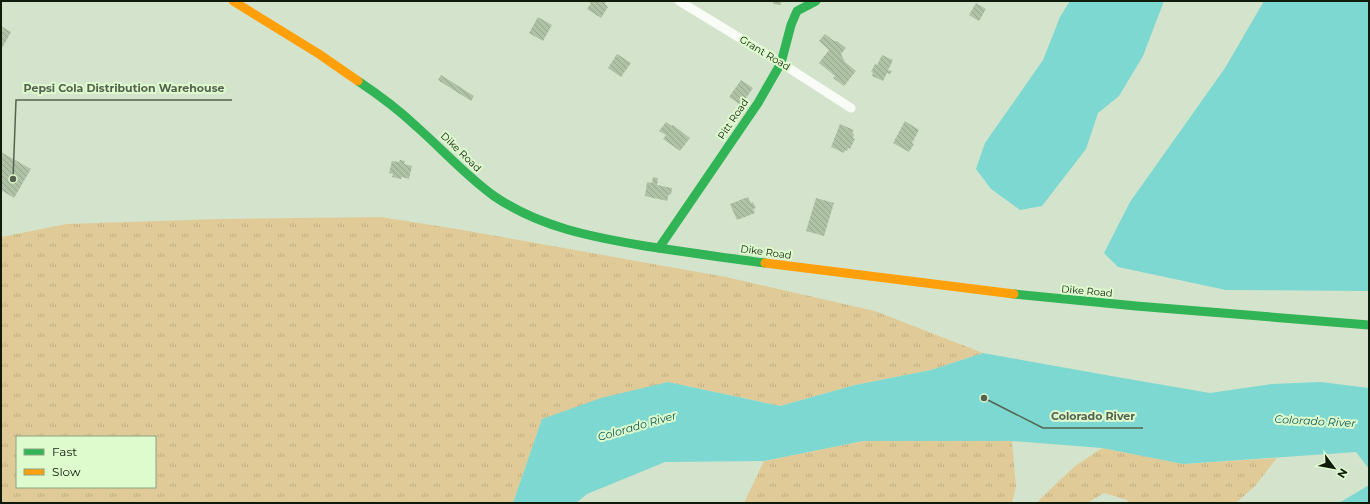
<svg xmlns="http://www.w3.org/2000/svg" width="1370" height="504" viewBox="0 0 1370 504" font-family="Montserrat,sans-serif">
<defs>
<pattern id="grass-tufts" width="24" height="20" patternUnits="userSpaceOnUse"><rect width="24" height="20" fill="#e0cb98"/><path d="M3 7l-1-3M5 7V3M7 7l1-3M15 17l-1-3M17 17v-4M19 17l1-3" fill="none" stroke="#bfae82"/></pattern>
<pattern id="building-back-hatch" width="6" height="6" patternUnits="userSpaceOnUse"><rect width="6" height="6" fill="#b0c2a6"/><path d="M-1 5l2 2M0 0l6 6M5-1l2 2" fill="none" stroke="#96a68e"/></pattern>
</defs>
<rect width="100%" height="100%" fill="#d4e4cc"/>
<!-- grass -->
<g fill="url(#grass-tufts)" fill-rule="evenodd">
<path d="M 381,217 L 463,230 L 726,277 L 875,311 L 983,353 L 931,370 L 855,385 L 780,406 L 668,382 L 542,419 L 513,503 L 1,503 L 1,237 L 67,224 L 218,219 ZM 17,437 L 155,437 L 155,487 L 17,487 Z"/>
<polygon points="863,441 1012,441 1016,487 1012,503 744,503 764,461"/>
<polygon points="1102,448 1183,464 1277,458 1255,486 1236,503 1129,503 1127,500 1104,493 1087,503 1038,503 1039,500 1075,466"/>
</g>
<!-- water -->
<g fill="#7cd8d0">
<polygon points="1070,1 1164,1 1143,56 1119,96 1098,113 1086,149 1042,206 1020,210 991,189 976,169 985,143 1043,60 1060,17"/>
<polygon points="1264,1 1369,1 1369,291 1226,290 1118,267 1104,253 1130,202 1225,68"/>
<polygon points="983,353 1117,377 1210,393 1272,384 1321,382 1369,388 1369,469 1356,452 1183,464 1102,448 1012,441 863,441 764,461 665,462 587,494 576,503 513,503 542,419 601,398 668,382 780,406 855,385 931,370"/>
<polygon points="1369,485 1369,503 1339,503"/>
</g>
<!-- building -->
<g fill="url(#building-back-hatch)">
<polygon points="590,1 604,1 606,2 605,4 608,7 601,18 587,9 591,3 589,2"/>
<polygon points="773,1 781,1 781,5 773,4"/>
<polygon points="976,3 986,9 979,21 969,15"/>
<polygon points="538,17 552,25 543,41 529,33"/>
<polygon points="1,26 11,32 1,50"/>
<polygon points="825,34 834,41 837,41 846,48 841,54 845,62 856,71 844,86 833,78 835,76 819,63 829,50 819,41"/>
<polygon points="617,54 631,63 621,77 608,68"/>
<polygon points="882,55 893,60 888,70 892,71 890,74 887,73 883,81 872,76 873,73 871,72 875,64 877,65"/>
<polygon points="441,75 474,96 471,101 438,80"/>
<polygon points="741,80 753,88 741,105 729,97"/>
<polygon points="905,121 919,130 912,143 914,144 909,152 893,143"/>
<polygon points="666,122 672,126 673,125 690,138 680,151 663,139 666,135 659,131"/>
<polygon points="840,124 854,130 852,133 854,134 853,138 855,139 850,149 848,148 847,151 845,150 844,153 831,147"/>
<polygon points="1,152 31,169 14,198 1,190"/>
<polygon points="400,160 405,161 404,164 412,166 409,179 402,177 401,179 392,177 393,174 389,173 392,161 399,162"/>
<polygon points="653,177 658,178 657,185 672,188 671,195 669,194 667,201 645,196 647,182 652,183"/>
<polygon points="748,197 751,203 753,202 756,208 753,209 755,213 737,220 730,204"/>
<polygon points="816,198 834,203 824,236 806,231"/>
</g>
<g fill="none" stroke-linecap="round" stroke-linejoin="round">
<!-- street -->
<polyline stroke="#f9fbf7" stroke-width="9" points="679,1 781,63 851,108"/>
<!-- fast -->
<g stroke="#30b455" stroke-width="9">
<path d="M 358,81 C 379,95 399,110 417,127 C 443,150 466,176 494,196 C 539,227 592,237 645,246 C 685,252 725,258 765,263"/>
<polyline points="659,248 758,103 781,63 791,25 797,11 816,1"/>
<polyline points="1014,294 1136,306 1369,325"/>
</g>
<!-- slow -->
<g stroke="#ff9f0a" stroke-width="9">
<polyline points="233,1 319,54 358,81"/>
<polyline points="765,263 1014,294"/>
</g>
</g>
<g text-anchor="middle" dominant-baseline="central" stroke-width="4" stroke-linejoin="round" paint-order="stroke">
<!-- street labels -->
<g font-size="10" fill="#111b0b" stroke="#defbce">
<text transform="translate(765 53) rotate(31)">Grant Road</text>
<text transform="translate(733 119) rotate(-56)">Pitt Road</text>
<text transform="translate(461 152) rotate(44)">Dike Road</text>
<text transform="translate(766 252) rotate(8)">Dike Road</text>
<text transform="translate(1087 291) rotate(5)">Dike Road</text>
</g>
<!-- water labels -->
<g font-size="11" font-style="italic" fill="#085555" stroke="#defbce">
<text transform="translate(1315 421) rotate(3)">Colorado River</text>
<text transform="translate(637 426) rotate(-16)">Colorado River</text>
</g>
</g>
<!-- callouts -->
<path fill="none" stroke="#55614f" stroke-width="1.5" d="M13 179L16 100H232M984 398L1043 428H1143"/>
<g fill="#55614f" stroke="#defbce" stroke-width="1.5">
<circle cx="13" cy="179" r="4"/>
<circle cx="984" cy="398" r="4"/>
</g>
<g font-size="11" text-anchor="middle" font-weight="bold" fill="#55614f" stroke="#defbce" stroke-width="4" stroke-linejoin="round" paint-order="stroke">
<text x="124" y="92">Pepsi Cola Distribution Warehouse</text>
<text x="1093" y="420">Colorado River</text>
</g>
<!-- border -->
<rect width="1370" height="504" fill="none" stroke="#111b0b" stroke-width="4"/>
<!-- legend -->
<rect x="16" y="436" width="140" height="52" fill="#defbce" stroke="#8ca180"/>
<rect x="24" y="449" width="20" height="6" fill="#30b455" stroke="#8ca180"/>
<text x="52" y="456" font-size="12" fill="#111b0b">Fast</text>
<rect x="24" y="469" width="20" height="6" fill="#ff9f0a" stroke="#8ca180"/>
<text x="52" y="476" font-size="12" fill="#111b0b">Slow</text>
<!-- north arrow -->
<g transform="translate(1334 468) rotate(122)" stroke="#defbce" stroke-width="3" paint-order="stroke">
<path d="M0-3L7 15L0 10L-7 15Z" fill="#111b0b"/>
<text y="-6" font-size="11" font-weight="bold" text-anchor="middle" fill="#111b0b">N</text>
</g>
</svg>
